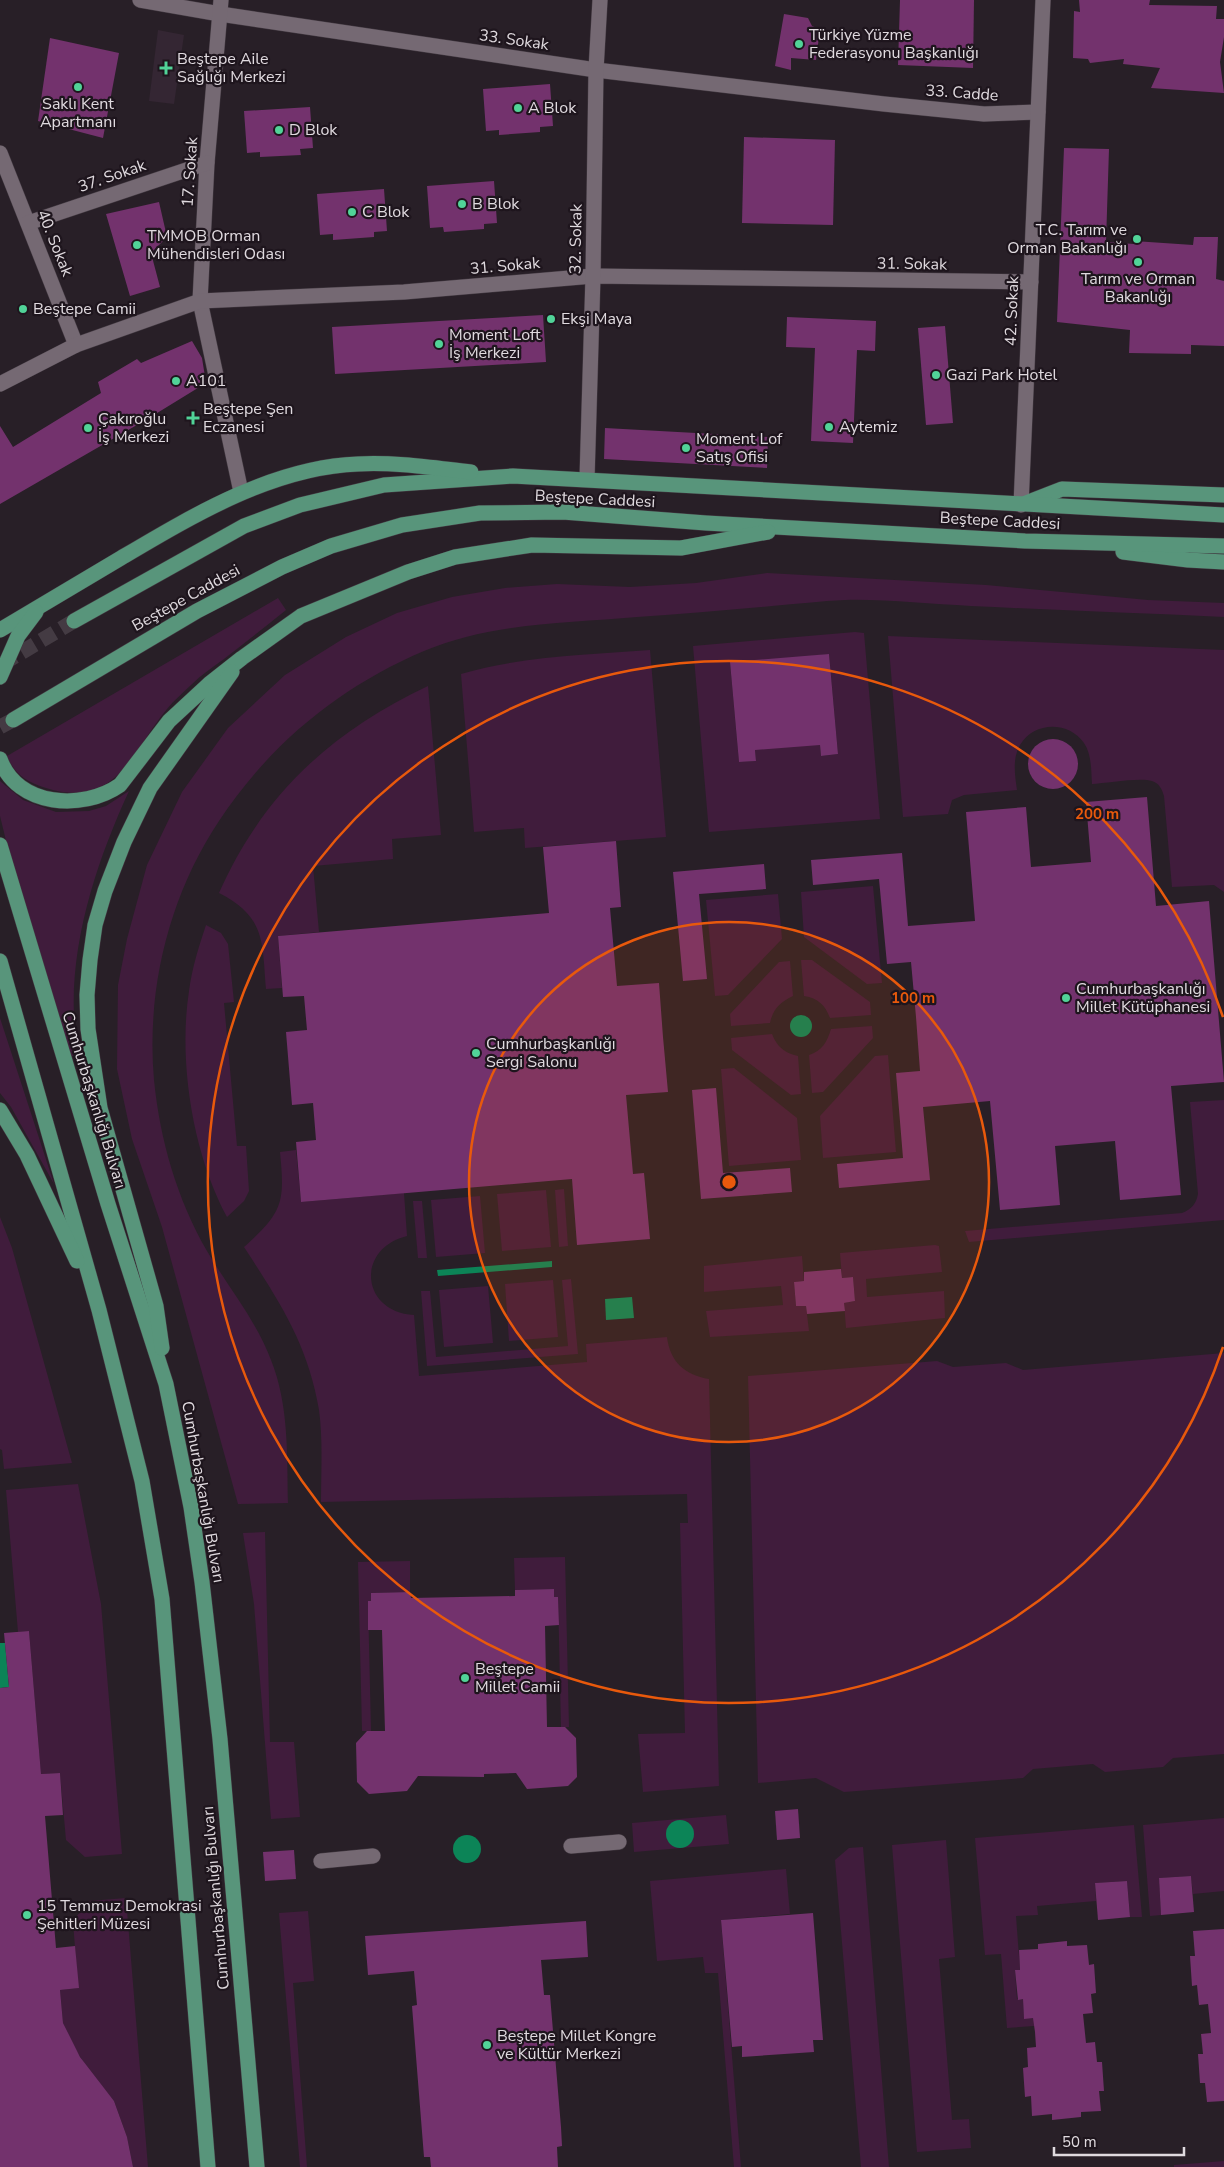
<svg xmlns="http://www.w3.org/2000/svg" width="1224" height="2167" viewBox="0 0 1224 2167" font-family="'Nunito Sans',sans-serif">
<rect width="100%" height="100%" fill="#281f27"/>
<!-- built -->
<polygon fill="#342633" points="158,30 184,35 174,104 149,101"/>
<!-- green -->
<g fill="#401c3c" fill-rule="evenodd">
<path d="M 767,573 L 986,585 L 1148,600 L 1224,603 L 1224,617 C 1140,613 1055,610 971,606 C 929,604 886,599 845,600 C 821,601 796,604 772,606 C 727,610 682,614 637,617 C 567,623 490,623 424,651 C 339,687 269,745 219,821 C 169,896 146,990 154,1080 C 160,1140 177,1199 207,1251 C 228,1287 256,1320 271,1360 C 289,1405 287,1454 288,1503 L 238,1504 L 162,1227 L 132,1139 L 117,1069 L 118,985 L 127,939 L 147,865 L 182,792 L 228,728 L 285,675 L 346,637 L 397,613 L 452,597 L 505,588 L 557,584 L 630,587 L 696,583 Z"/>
<path d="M 278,598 L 286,610 C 266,626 245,643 224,659 C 213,667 201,675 191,685 C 183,693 174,700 167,709 C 131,752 117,810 46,788 C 27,782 15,775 7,756 Z"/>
<path d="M 855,632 L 864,633 L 880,819 L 709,832 L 693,646 ZM 829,654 L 838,754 L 821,756 L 812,656 ZM 747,661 L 756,761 L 739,762 L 730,662 Z"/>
<path d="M 888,636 L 1224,650 L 1224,892 L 1214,885 L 1172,887 L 1164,796 C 1162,789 1159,783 1152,781 C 1141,777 1106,783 1092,784 C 1091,771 1092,755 1084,743 C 1069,721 1034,721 1020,745 C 1012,759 1015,776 1017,790 L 964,795 L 952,800 L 948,814 L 903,817 Z"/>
<path d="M 650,650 L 666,837 L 525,848 L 524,828 L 474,832 L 461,674 C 522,656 586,655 650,650 Z"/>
<path d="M 428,686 L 441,835 L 392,839 L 393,859 L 313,866 L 319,932 L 278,936 L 282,988 L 266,989 C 262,942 266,917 219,893 C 263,794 331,732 428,686 Z"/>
<path d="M 0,781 L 23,800 L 56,812 L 89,811 L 106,806 L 129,791 C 93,869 62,965 78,1052 L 73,1056 L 71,1055 L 45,1000 L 0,816 Z"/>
<polygon points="873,886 882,983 867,984 804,937 801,892"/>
<polygon points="778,894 782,939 728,995 715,996 706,900"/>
<path d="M 206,925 L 221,933 L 228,944 L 234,1002 L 224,1003 L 237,1146 L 246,1146 L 249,1191 L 244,1201 L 227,1217 C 193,1154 178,1062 189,991 C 192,968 199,946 206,925 Z"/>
<path d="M 801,960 L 812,960 L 870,1002 L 871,1015 L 830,1018 C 825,1005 818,998 804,996 Z"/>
<path d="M 790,961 L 793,996 C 780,1002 773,1009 770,1023 L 731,1026 L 730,1014 L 779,962 Z"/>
<polygon points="0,1018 54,1184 11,1107 0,1093"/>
<path d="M 872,1026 L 873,1038 L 823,1092 L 812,1093 L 809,1055 C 822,1051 827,1042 831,1029 Z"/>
<path d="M 772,1034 C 777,1047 785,1053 798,1056 L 801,1094 L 791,1095 L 732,1050 L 731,1038 Z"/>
<polygon points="888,1055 896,1152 823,1158 820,1116 875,1056"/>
<polygon points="734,1068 797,1118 801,1160 729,1166 721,1069"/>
<path d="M 1224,1100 L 1224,1220 L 969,1242 L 965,1231 L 1182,1213 C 1192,1209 1196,1204 1198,1194 L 1190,1102 Z"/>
<path d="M 296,1150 L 301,1202 L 404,1193 L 407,1236 C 355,1249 361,1312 414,1315 L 419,1376 L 587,1362 L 586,1344 L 667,1337 C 670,1362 685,1375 709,1379 L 719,1786 L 643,1792 L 638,1734 L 685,1733 L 680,1523 L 688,1523 L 687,1494 L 321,1502 C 321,1472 323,1439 319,1410 C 308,1344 279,1301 244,1247 C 283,1212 285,1203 280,1152 Z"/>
<polygon points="564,1189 568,1246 559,1247 555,1190"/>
<polygon points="546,1190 551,1247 502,1251 497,1194"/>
<polygon points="480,1196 485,1253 436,1257 431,1200"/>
<polygon points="413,1201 422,1201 427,1258 418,1258"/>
<polygon points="0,1217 12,1248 72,1463 4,1469 2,1450 0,1449"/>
<polygon points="935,1245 939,1246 942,1272 866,1279 867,1297 944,1291 945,1318 846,1328 844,1303 855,1301 853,1277 842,1278 840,1253"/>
<polygon points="802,1256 804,1281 794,1282 796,1306 806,1306 809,1331 710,1337 706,1311 783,1305 781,1286 704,1292 704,1266"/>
<polygon points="571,1279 578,1354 427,1366 421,1291 430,1291 436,1357 568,1346 562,1280"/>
<polygon points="553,1280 558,1337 509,1341 505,1284"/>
<polygon points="488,1286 493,1343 444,1347 439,1290"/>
<polygon points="1224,1353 1224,1754 1173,1758 1163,1767 1105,1772 1093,1764 1033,1769 1023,1778 844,1792 816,1778 758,1783 748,1376 937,1361 953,1367 1006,1363 1023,1370"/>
<polygon points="78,1484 101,1604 122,1854 85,1857 66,1840 60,1773 41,1774 29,1631 18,1632 6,1490"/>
<polygon points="265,1532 270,1742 294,1742 300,1817 271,1819 254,1604 243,1533"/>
<polygon points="565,1557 569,1727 561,1727 558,1597 554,1597 554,1589 515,1590 514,1558"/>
<polygon points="410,1561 410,1592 371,1593 371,1601 368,1601 371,1731 362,1731 358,1562"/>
<path d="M 726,1815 L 729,1844 L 634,1852 L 632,1823 ZM 679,1820 L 689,1822 L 672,1845 L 667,1836 L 668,1827 Z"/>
<polygon points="1224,1818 1224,1891 1193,1894 1191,1876 1159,1878 1161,1915 1150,1916 1143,1825"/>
<polygon points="1134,1825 1142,1917 1130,1917 1127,1881 1095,1883 1096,1901 1037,1906 1038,1915 1016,1916 1020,1970 1015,1971 1017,1999 1023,1999 1024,2018 1034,2018 1034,2026 1007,2028 1001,1954 985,1955 975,1838"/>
<polygon points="946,1840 955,1957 939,1959 952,2120 969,2119 971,2148 917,2152 892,1845"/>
<polygon points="863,1847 889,2167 861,2167 835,1860 849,1848"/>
<polygon points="786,1869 790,1914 721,1920 741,2167 734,2167 718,1973 705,1973 703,1957 657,1961 650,1881"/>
<polygon points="126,1898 148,2167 133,2167 127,2137 114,2101 90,2072 70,2041 63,2023 60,1990 78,1988 73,1921 89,1901"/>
<polygon points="308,1911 314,1981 293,1983 307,2167 300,2167 279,1913"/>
<polygon points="1224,2161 1224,2167 1174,2167 1174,2165"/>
</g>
<!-- water -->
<g fill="#0c8457">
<circle cx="801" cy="1026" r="11"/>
<polygon points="552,1261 552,1267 438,1276 437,1270"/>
<polygon points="632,1297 634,1318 606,1320 605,1299"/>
<polygon points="0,1643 5,1643 9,1687 0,1688"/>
<circle cx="680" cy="1834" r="14"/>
<circle cx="467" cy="1849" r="14"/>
</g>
<!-- building -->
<g fill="#73326d">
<polygon points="900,0 974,0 973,68 898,65"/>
<polygon points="1079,0 1150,0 1149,5 1217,6 1216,19 1224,19 1224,37 1220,62 1224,93 1151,88 1160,68 1123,64 1124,59 1090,63 1088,59 1073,58 1074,11 1080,12"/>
<polygon points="784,14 808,18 812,26 820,29 816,60 791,58 791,70 775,66"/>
<polygon points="50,38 119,53 103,138 38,121"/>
<polygon points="550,84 553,126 540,127 540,132 499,135 499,130 486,131 483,89"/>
<polygon points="310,107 313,148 300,149 301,155 260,157 260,152 247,153 244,111"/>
<polygon points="744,137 835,140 833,225 742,223"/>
<polygon points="1064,148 1109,149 1106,242 1134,244 1134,241 1193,245 1194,237 1218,237 1216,279 1224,281 1224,346 1191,345 1191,354 1129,353 1130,330 1057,322"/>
<polygon points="494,181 497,223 484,224 484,229 444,232 443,227 430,228 427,186"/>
<polygon points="384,189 387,231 374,232 374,237 333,240 333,234 320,235 317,194"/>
<polygon points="159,202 167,237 151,253 160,287 130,296 106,214"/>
<polygon points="543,315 546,362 335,374 332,327"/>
<polygon points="787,317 876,321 875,351 857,350 853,443 811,441 815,348 786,347"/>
<polygon points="945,326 953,423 926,425 918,328"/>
<polygon points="192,341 202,358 206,383 149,418 0,504 0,426 13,447 101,393 98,382 137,359 141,363"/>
<polygon points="605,428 768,437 767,468 604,459"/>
<polygon points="829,654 838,754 821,756 820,745 755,750 756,761 739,762 730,662"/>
<circle cx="1053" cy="764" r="25"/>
<polygon points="1147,797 1156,906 1209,901 1224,1082 1171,1086 1181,1195 1120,1200 1115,1141 1055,1146 1060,1205 1000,1210 990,1101 923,1107 930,1180 839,1188 837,1164 903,1158 896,1073 920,1071 916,1017 911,962 887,964 879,879 813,885 811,860 902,853 908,926 975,921 966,812 1026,807 1031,867 1091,862 1086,802"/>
<polygon points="616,841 621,907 610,908 617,986 659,983 663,1037 668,1092 626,1095 633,1174 644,1173 650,1239 577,1245 572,1179 301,1202 296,1142 316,1140 313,1103 292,1105 286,1032 307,1030 304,996 283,997 278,936 549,913 543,847"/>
<polygon points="764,864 766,889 699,894 707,979 683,981 673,872"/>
<polygon points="716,1088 723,1173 790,1168 792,1192 701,1199 692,1090"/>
<polygon points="841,1269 842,1278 853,1277 855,1301 844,1303 845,1311 807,1314 806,1306 796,1306 794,1282 804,1281 804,1272"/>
<polygon points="554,1589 554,1597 558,1597 559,1625 545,1626 547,1727 565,1727 576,1738 577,1777 568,1786 527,1789 516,1773 484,1774 484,1777 418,1776 407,1791 369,1794 357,1782 356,1743 367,1731 385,1731 382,1630 368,1630 368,1601 371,1601 371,1593 410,1592 411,1598 515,1596 515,1590"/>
<polygon points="29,1631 41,1774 60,1773 63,1815 45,1816 56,1948 75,1946 79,1988 60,1990 63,2023 80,2057 114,2101 127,2137 133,2167 0,2167 0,1688 9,1687 4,1633"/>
<polygon points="798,1809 800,1838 777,1840 775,1811"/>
<polygon points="294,1850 296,1879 265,1881 263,1852"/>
<polygon points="1191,1876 1194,1912 1161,1915 1159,1878"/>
<polygon points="1127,1881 1130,1917 1098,1920 1095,1883"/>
<polygon points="813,1913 823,2040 813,2040 814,2052 742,2057 742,2046 732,2047 721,1920"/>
<polygon points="586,1921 588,1957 541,1960 544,1995 550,1995 561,2127 562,2146 557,2147 558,2167 431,2167 430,2157 424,2157 412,2006 417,2005 414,1971 368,1975 365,1936"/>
<polygon points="1224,1929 1224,2101 1207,2102 1205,2083 1200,2083 1198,2054 1203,2054 1201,2034 1211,2033 1208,2004 1199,2005 1197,1985 1192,1986 1190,1956 1195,1956 1193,1931"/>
<polygon points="1067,1941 1067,1946 1087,1945 1089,1965 1094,1964 1096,1993 1091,1994 1093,2013 1083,2014 1086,2043 1095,2042 1097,2062 1102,2062 1104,2091 1099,2091 1101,2111 1081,2112 1081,2117 1052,2120 1052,2114 1032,2116 1031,2096 1025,2097 1023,2068 1028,2067 1027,2048 1036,2047 1035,2032 1033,2018 1024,2019 1023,1999 1018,2000 1015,1970 1020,1970 1019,1950 1038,1949 1038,1944"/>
</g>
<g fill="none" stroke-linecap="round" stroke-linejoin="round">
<!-- primary-tunnel -->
<g stroke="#443b43" stroke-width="15" stroke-dasharray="15 8" stroke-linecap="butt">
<polyline points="2,664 74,621"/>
<polyline points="0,727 13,720"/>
</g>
<!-- street casing -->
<g stroke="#433a42" stroke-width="16">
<g id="street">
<polyline points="140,0 220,14 596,70 884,104 984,114 1038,112"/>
<polyline points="221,0 207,163 200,301 241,492"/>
<polyline points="0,153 76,345"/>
<polyline points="28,223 207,163"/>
<polyline points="0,384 76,345 200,301 404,292 593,276 1031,282"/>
<polyline points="587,479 593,276 596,70 600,0"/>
<polyline points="1021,505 1043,0"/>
<polyline points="571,1846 619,1842"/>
<polyline points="321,1861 373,1856"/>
</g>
</g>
<!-- primary casing -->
<g stroke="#433a42" stroke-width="16">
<g id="primary">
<polyline points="1026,503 1062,489 1224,495"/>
<polyline points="1123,552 1188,560 1224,562"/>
<polyline points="74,621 244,526 300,505 384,485 513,476 1224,515"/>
<path d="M 0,630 C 40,606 80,582 121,558 C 192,516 273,467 358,464 C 396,462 434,468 471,472"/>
<polyline points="0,677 18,636 36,612"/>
<polyline points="13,720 197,611 282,567 331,546 402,525 480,513 563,512 706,523 1025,541 1224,546"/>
<path d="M 0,759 C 17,807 83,811 120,785 L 169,721 L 209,684 L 242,658 L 301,616 L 408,572 L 455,557 L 532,545 L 681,548 L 768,532"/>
<polyline points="0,845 108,1204 166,1384 191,1507 202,1582 220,1739 257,2167"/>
<polyline points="0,961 99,1310 142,1481 162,1599 208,2167"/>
<polyline points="0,1110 27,1155 77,1261"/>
<polyline points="162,1348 156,1306 100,1108 88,1029 87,995 90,960 95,925 105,891 124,842 150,788 232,672"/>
</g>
</g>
<!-- street -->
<use href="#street" stroke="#756973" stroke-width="15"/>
<!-- primary -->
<use href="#primary" stroke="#58957b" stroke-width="15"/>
</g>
<!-- distance rings -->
<circle cx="729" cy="1182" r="260" fill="#e8590c" fill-opacity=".12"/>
<g fill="none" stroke="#e8590c" stroke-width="2.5">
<circle cx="729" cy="1182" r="260"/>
<path d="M1223 1347A521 521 0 1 1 1223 1017"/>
</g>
<!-- markers -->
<g fill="#51d398" stroke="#1e151d" stroke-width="2">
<circle cx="799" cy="44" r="5"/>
<path d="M163.5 60.5h5v5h5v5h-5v5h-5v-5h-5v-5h5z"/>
<circle cx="78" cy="87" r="5"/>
<circle cx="518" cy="108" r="5"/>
<circle cx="279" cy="130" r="5"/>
<circle cx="462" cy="204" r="5"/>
<circle cx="352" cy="212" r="5"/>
<circle cx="1137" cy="239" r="5"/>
<circle cx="137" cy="245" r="5"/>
<circle cx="1138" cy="262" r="5"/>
<circle cx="23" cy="309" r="5"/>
<circle cx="551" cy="319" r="5"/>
<circle cx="439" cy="344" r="5"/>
<circle cx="936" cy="375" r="5"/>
<circle cx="176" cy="381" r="5"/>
<path d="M190.5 410.5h5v5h5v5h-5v5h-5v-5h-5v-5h5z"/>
<circle cx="829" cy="427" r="5"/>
<circle cx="88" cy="428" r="5"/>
<circle cx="686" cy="448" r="5"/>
<circle cx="1066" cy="998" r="5"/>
<circle cx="476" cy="1053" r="5"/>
<circle cx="465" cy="1678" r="5"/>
<circle cx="27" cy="1915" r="5"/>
<circle cx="487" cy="2045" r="5"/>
</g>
<g text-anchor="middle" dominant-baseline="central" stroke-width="4.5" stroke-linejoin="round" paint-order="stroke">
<!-- poi labels -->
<g font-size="16" fill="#e0dadf" stroke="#1e151d" text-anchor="start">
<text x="809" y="35">Türkiye Yüzme<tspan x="809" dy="18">Federasyonu Başkanlığı</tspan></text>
<text x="177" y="59">Beştepe Aile<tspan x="177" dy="18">Sağlığı Merkezi</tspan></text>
<text x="78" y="104" text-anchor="middle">Saklı Kent<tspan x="78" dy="18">Apartmanı</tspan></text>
<text x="528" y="108">A Blok</text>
<text x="289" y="130">D Blok</text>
<text x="472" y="204">B Blok</text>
<text x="362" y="212">C Blok</text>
<text x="1127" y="230" text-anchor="end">T.C. Tarım ve<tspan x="1127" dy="18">Orman Bakanlığı</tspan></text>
<text x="147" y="236">TMMOB Orman<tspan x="147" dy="18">Mühendisleri Odası</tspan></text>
<text x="1138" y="279" text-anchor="middle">Tarım ve Orman<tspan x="1138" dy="18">Bakanlığı</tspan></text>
<text x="33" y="309">Beştepe Camii</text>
<text x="561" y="319">Ekşi Maya</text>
<text x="449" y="335">Moment Loft<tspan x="449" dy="18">İş Merkezi</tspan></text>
<text x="946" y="375">Gazi Park Hotel</text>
<text x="186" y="381">A101</text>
<text x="203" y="409">Beştepe Şen<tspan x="203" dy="18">Eczanesi</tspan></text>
<text x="98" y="419">Çakıroğlu<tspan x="98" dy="18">İş Merkezi</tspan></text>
<text x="839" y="427">Aytemiz</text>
<text x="696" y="439">Moment Lof<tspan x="696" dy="18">Satış Ofisi</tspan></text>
<text x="1076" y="989">Cumhurbaşkanlığı<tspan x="1076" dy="18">Millet Kütüphanesi</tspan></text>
<text x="486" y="1044">Cumhurbaşkanlığı<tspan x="486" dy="18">Sergi Salonu</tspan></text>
<text x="475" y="1669">Beştepe<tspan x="475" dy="18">Millet Camii</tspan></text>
<text x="37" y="1906">15 Temmuz Demokrasi<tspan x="37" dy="18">Şehitleri Müzesi</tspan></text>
<text x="497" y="2036">Beştepe Millet Kongre<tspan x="497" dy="18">ve Kültür Merkezi</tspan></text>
</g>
<!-- street labels -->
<g font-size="16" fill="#e0dadf" stroke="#1e151d">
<text transform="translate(514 40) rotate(8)">33. Sokak</text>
<text transform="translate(962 93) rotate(4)">33. Cadde</text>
<text transform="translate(190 172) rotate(-86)">17. Sokak</text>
<text transform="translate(112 176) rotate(-19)">37. Sokak</text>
<text transform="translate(576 239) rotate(-89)">32. Sokak</text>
<text transform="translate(55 243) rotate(68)">40. Sokak</text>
<text transform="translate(912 264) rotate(1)">31. Sokak</text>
<text transform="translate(505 266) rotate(-5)">31. Sokak</text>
<text transform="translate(1012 311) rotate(-88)">42. Sokak</text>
<text transform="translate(595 499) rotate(3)">Beştepe Caddesi</text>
<text transform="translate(1000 521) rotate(3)">Beştepe Caddesi</text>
<text transform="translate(186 598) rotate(-29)">Beştepe Caddesi</text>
<text transform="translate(94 1100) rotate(73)">Cumhurbaşkanlığı Bulvarı</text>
<text transform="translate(203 1492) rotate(80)">Cumhurbaşkanlığı Bulvarı</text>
<text transform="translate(216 1898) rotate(-95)">Cumhurbaşkanlığı Bulvarı</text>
</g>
</g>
<circle cx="729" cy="1182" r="8" fill="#e8590c" stroke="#1e151d" stroke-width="2.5"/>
<g font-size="15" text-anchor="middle" font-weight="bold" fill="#e8590c" stroke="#1e151d" stroke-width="4.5" stroke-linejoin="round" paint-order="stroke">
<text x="1097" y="819">200 m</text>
<text x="913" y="1003">100 m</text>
</g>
<!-- scale -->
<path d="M1054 2147v8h130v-8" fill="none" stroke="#e0dadf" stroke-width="2.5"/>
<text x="1062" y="2147" font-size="15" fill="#e0dadf" stroke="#1e151d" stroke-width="4" paint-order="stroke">50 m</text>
</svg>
